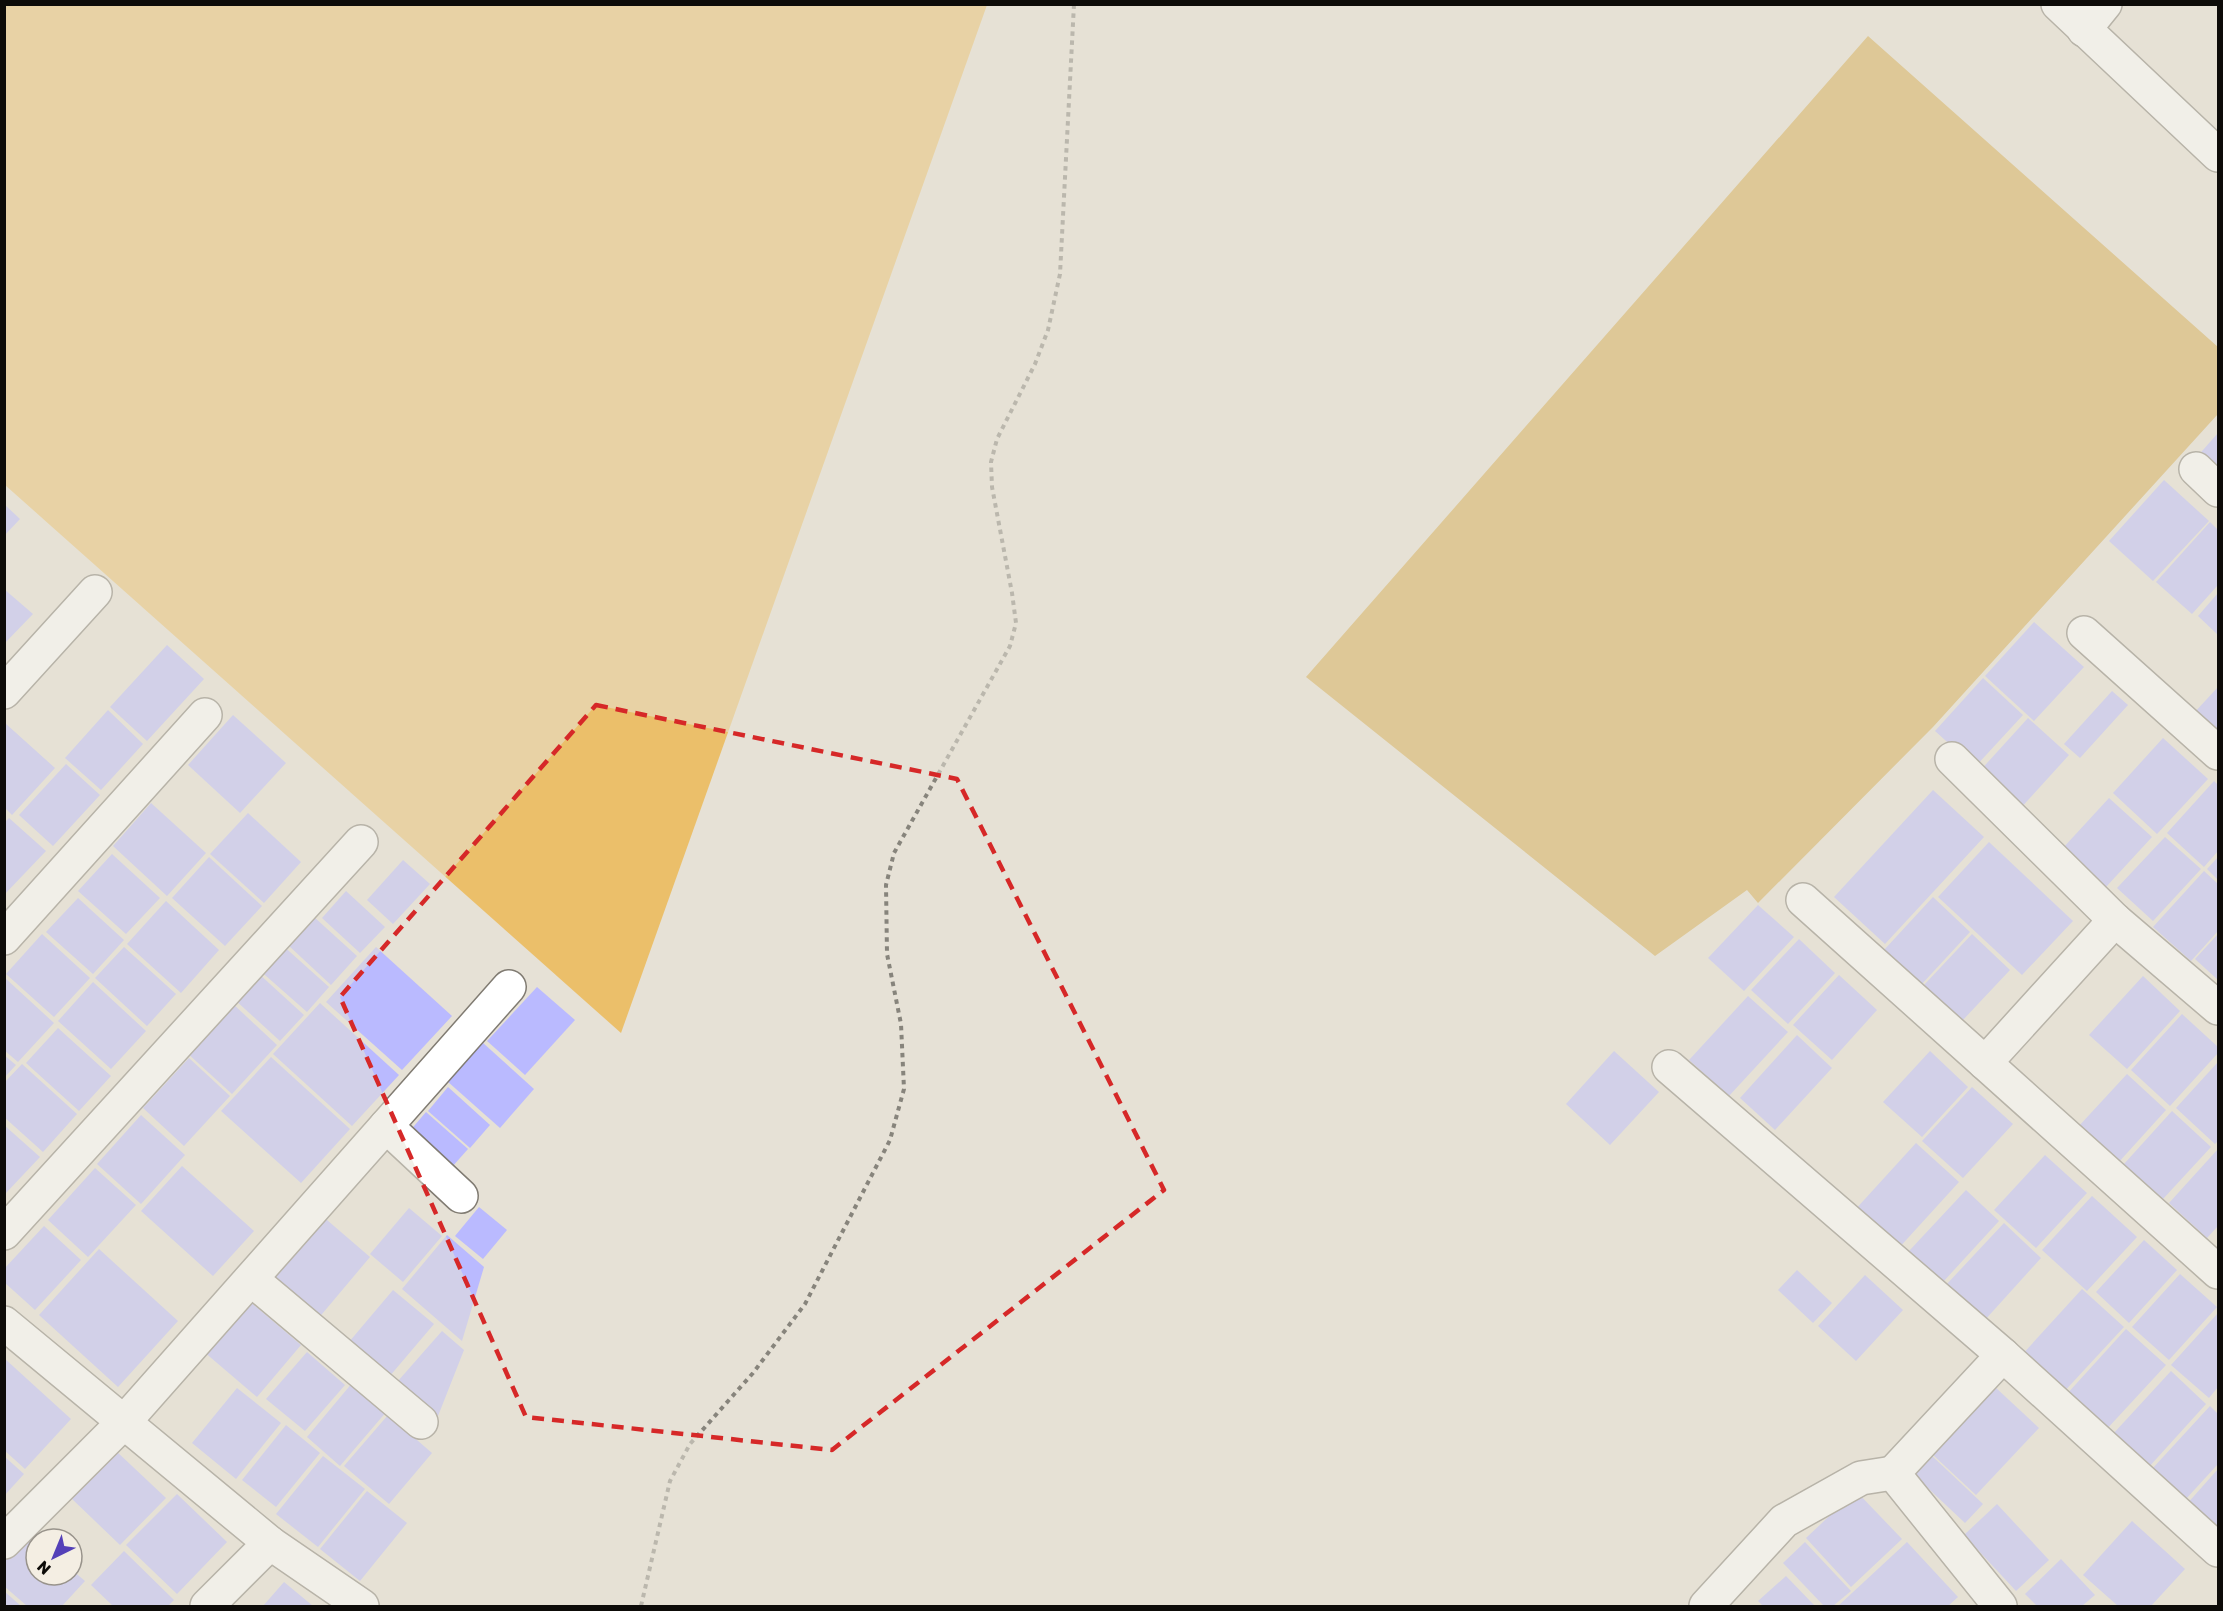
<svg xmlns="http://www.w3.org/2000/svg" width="2223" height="1611" viewBox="0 0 2223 1611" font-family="Rubik,sans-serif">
<rect width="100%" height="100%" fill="#e6e1d6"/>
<!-- green -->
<polygon fill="#ebbf6a" points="5,4 987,5 621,1033 5,485"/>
<!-- forest -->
<polygon fill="#d5a84c" points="1868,36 2218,347 2218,414 1933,727 1758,903 1747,890 1655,956 1306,677"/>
<!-- building -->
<g fill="#babaff">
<polygon points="2218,433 2218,480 2195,459"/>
<polygon points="2164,480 2209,521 2153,581 2109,541"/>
<polygon points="4,504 20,519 4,536"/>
<polygon points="2210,522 2218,530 2218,585 2192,614 2156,582"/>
<polygon points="4,589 33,614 4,644"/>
<polygon points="2218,593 2218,635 2198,616"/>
<polygon points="2034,622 2084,667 2034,721 1985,676"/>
<polygon points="167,645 204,679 147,741 110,707"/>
<polygon points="1983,678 2023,715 1975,767 1935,731"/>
<polygon points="2218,687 2218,736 2194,713"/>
<polygon points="2112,691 2128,705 2080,758 2064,744"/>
<polygon points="108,710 143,744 101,790 65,758"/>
<polygon points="233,715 286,763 240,813 188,765"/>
<polygon points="2028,718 2069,755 2019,810 1978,773"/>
<polygon points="5,723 55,768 12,815 5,808"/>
<polygon points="2163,738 2208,779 2157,834 2113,793"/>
<polygon points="66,764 100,795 53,846 19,815"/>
<polygon points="2214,781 2218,785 2218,851 2204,867 2167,833"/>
<polygon points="1933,790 1984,837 1885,944 1834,897"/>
<polygon points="2109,798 2152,837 2106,887 2063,848"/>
<polygon points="151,803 206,853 167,896 113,846"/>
<polygon points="248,813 301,862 264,903 210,854"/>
<polygon points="9,818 46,851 4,895 4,823"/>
<polygon points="2165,837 2201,869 2153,921 2117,888"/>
<polygon points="1989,842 2073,921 2022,975 1938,897"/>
<polygon points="112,854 160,898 126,934 78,891"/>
<polygon points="209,857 262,906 225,946 172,898"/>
<polygon points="2218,857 2218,880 2207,869"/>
<polygon points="403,860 430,884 393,924 367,900"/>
<polygon points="2204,871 2218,884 2218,931 2191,961 2153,927"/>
<polygon points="346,891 385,927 360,953 322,918"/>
<polygon points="1933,897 1970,932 1921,985 1884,950"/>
<polygon points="78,898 124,940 93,974 46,932"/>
<polygon points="166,901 219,950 181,993 127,944"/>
<polygon points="1758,905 1794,937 1744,991 1708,958"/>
<polygon points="314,917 357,956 331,985 288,945"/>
<polygon points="42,934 90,978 54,1017 6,974"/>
<polygon points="1972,934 2010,970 1962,1021 1924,985"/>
<polygon points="2218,934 2218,980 2195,959"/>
<polygon points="1799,939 1835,973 1788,1024 1751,990"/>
<polygon points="280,943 329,987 307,1012 257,968"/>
<polygon points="124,947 176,994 147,1026 95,978"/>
<polygon points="376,947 452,1016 402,1070 326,1002"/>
<polygon points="258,973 304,1015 280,1041 234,999"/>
<polygon points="1839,975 1877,1010 1832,1060 1793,1025"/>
<polygon points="2143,976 2180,1011 2127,1069 2089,1035"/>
<polygon points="4,977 54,1023 18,1062 4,1050"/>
<polygon points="93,982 146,1031 111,1069 58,1021"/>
<polygon points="537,987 575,1020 525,1075 487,1041"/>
<polygon points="1748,996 1788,1032 1729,1096 1689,1060"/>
<polygon points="232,1003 277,1045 232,1094 186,1052"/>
<polygon points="320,1003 399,1075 352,1126 273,1054"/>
<polygon points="2182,1014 2218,1047 2218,1053 2170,1106 2131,1070"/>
<polygon points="58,1028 111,1076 79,1111 26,1063"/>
<polygon points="1797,1035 1832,1068 1775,1130 1740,1098"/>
<polygon points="482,1042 534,1089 500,1128 447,1081"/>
<polygon points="1614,1051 1659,1092 1610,1145 1566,1104"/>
<polygon points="1930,1051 1968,1087 1922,1137 1883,1102"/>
<polygon points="4,1055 16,1065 4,1078"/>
<polygon points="271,1057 350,1129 301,1183 221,1111"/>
<polygon points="189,1058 230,1096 184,1146 143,1108"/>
<polygon points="2218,1062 2218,1141 2215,1144 2176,1108"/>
<polygon points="22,1064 77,1114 43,1152 4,1117 4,1083"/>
<polygon points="2127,1074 2166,1110 2118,1163 2078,1127"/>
<polygon points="448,1087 490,1125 470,1148 428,1111"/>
<polygon points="1972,1087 2013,1124 1963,1178 1922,1141"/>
<polygon points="2172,1111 2211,1147 2163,1199 2124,1164"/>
<polygon points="426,1112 468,1149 444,1176 403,1139"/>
<polygon points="141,1115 185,1155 141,1204 97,1164"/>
<polygon points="4,1125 40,1157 6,1193 4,1192"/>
<polygon points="1916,1143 1959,1182 1897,1250 1854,1211"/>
<polygon points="2218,1149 2218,1226 2207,1238 2169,1203"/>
<polygon points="2045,1155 2087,1193 2036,1248 1994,1210"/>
<polygon points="182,1166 254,1231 213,1276 141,1211"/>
<polygon points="95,1168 136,1205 88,1257 48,1220"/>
<polygon points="1966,1190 1999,1221 1943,1282 1909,1251"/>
<polygon points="2092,1196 2137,1237 2087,1291 2042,1250"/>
<polygon points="479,1207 507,1230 483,1259 455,1236"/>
<polygon points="409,1208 442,1236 403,1282 370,1254"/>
<polygon points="320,1214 370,1257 317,1320 266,1276"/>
<polygon points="2004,1223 2041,1258 1984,1321 1945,1286"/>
<polygon points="44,1226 81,1260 35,1310 4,1282 4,1269"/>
<polygon points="447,1235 484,1267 462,1341 402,1289"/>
<polygon points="2144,1240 2177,1270 2129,1323 2096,1292"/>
<polygon points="99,1249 178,1321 118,1387 39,1315"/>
<polygon points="1797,1270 1832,1303 1813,1323 1778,1290"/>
<polygon points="2180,1274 2217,1307 2169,1360 2132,1327"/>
<polygon points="1865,1275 1903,1310 1856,1361 1818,1326"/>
<polygon points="2082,1289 2124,1327 2061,1395 2020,1357"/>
<polygon points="393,1290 434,1324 389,1377 349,1342"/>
<polygon points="247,1299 301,1345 257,1397 203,1351"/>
<polygon points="2218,1313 2218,1387 2209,1398 2171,1365"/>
<polygon points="2126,1329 2166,1365 2105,1431 2066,1395"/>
<polygon points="442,1331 464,1350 438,1416 398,1381"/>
<polygon points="307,1352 345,1385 305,1431 266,1399"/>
<polygon points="4,1358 71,1419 25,1469 4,1450"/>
<polygon points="2171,1371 2206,1404 2148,1468 2113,1434"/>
<polygon points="353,1382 387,1411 340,1466 307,1437"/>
<polygon points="1995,1387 2039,1428 1976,1495 1932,1454"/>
<polygon points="237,1388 281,1423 236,1479 192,1443"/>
<polygon points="2210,1406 2218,1414 2218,1464 2185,1500 2152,1469"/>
<polygon points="388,1415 432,1453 389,1504 344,1466"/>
<polygon points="286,1425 320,1453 276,1507 242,1480"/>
<polygon points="115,1450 166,1498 120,1545 70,1497"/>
<polygon points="1931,1455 1983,1504 1965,1523 1913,1474"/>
<polygon points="4,1456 24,1474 4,1496"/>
<polygon points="323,1456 365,1489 318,1547 276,1514"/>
<polygon points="2218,1469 2218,1534 2186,1505"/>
<polygon points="367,1491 407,1523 360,1581 320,1549"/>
<polygon points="1856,1491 1902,1539 1851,1587 1806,1538"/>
<polygon points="177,1494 227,1542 177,1594 126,1545"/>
<polygon points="1997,1504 2049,1560 2016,1591 1964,1535"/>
<polygon points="2132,1521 2185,1569 2151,1606 2118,1606 2083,1575"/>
<polygon points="29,1531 36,1538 36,1575 72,1575 72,1570 85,1581 62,1606 27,1606 4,1586 4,1558"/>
<polygon points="1805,1542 1851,1591 1833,1606 1824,1606 1783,1563"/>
<polygon points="1907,1542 1958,1597 1948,1606 1838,1606"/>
<polygon points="124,1551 174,1600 168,1606 113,1606 91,1585"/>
<polygon points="2061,1559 2095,1595 2082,1606 2037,1606 2025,1594"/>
<polygon points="1786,1576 1815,1606 1763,1606 1758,1601"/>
<polygon points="284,1582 313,1606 263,1606"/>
<polygon points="4,1591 21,1606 4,1606"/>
</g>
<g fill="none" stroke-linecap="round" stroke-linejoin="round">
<!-- minor casing -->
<g stroke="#807b72" stroke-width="36">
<g id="minor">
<polyline points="2058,4 2218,155"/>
<polyline points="2084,30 2105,4"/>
<polyline points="2196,469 2218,490"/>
<polyline points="2084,633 2218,753"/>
<polyline points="4,692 95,592"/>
<polyline points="1803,900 1985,1063 2115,920 1952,759"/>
<polyline points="2115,920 2218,1008"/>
<polyline points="4,938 205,715"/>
<polyline points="1985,1063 2218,1272"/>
<polyline points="1669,1067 2003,1355 2218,1550"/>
<polyline points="386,1126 461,1196"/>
<polyline points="4,1233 361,842"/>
<polyline points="251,1279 421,1422"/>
<polyline points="4,1323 270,1543 362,1606"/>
<polyline points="4,1542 124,1422 509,987"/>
<polyline points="207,1606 270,1543"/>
<polyline points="1706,1606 1784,1521 1861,1478 1893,1473"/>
<polyline points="2000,1606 1893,1473 2003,1355"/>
</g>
</g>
<!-- path -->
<polyline stroke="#87847c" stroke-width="4" stroke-dasharray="4.5 4.5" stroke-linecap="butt" points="641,1606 670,1481 690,1444 753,1373 805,1304 890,1140 904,1089 901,1024 887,954 886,885 894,853 1010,646 1016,623 1012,593 992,487 991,462 997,439 1035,364 1048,330 1060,274 1074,4"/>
<!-- minor -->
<use href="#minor" stroke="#fff" stroke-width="33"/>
</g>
<!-- marked area -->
<path d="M0 0H2223V1611H0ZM 596,705 L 957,779 L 1164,1190 L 832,1450 L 526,1417 L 340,997 Z" fill="#e6e1d6" fill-opacity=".55" fill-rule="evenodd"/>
<path fill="none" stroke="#d62828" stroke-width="4.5" stroke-dasharray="12 8" stroke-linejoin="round" d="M 596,705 L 957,779 L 1164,1190 L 832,1450 L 526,1417 L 340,997 Z"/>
<!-- border -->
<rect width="2223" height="1611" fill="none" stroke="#0d0b08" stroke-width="12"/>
<!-- north arrow -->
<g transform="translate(54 1557) rotate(223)"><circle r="28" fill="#f4eee3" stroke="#98938b" stroke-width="1.5"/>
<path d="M0-4.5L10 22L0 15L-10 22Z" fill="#5440b8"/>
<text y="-9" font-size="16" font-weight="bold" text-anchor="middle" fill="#0d0b08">N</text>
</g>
</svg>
